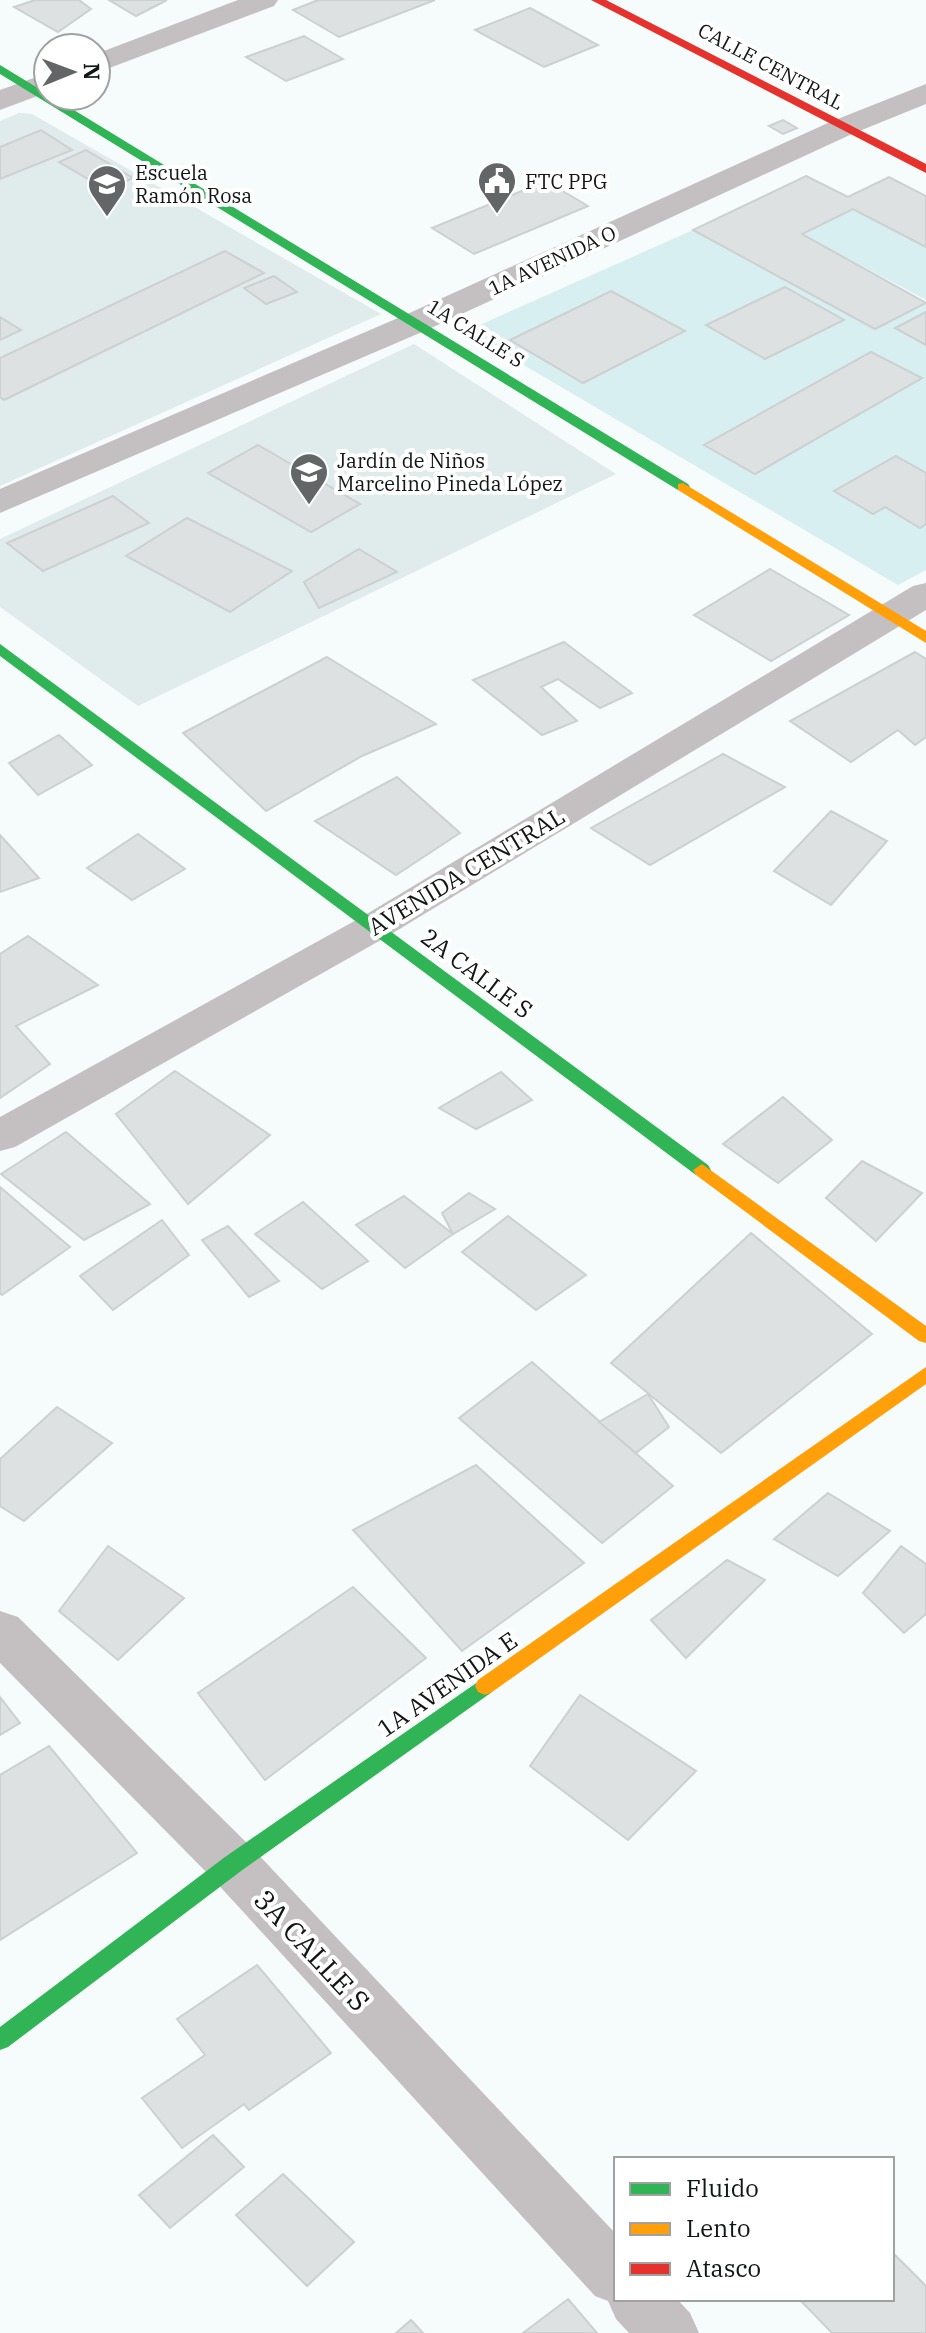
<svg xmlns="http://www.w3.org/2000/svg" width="926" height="2333" viewBox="0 0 926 2333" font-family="'IBM Plex Serif',serif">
<rect width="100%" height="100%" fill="#f6fbfb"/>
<!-- built -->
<g fill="#e0ebeb">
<polygon points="19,113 32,114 381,314 0,486 0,121"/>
<polygon points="414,344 616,474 138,706 0,607 0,539"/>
</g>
<!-- green -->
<g fill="#d7eff0">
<polygon points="853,209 926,247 926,300 802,234"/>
<polygon points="693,230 875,329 926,303 926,570 898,585 466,331"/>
</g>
<!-- building -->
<g fill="#dde1e1" stroke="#cdd0d0" stroke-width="2">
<polygon points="35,0 79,0 91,9 58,32 14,7"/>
<polygon points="109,0 167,0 136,16"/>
<polygon points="318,0 435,0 339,37 293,10"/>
<polygon points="530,8 598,45 544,67 475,30"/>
<polygon points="304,36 343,59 286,81 246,57"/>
<polygon points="783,120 797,128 783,134 769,126"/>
<polygon points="41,130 72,150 0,179 0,147"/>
<polygon points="86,150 133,178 107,190 59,162"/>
<polygon points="806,176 848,197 889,177 926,196 926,247 853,209 802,234 926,303 875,329 693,230"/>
<polygon points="546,181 588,206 474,254 432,228"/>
<polygon points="225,251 264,273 4,400 0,397 0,358"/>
<polygon points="274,276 297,292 266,304 244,288"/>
<polygon points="785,287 844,320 765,359 706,325"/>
<polygon points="611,291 685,331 583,383 510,340"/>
<polygon points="926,312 926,345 895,328"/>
<polygon points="0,317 21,330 0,340"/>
<polygon points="871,352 922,378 755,474 704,445"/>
<polygon points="258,445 360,504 311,532 208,473"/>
<polygon points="896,456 926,473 926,524 920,528 885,507 873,514 834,491"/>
<polygon points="113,496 149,523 43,571 7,543"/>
<polygon points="187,518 292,571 230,612 126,556"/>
<polygon points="359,549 397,572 319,608 304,582"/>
<polygon points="770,569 849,615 771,661 694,615"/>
<polygon points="564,642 632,693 600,708 558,679 541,687 577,721 542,735 473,680"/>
<polygon points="915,652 926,659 926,737 915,745 898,730 851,762 790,721"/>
<polygon points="327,657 436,724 362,756 266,811 183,733"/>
<polygon points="59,735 92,765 38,795 9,763"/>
<polygon points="723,754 785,787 650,865 591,828"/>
<polygon points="397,777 460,833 396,875 315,821"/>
<polygon points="831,811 887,841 831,905 774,871"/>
<polygon points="138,834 185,869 132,900 87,868"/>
<polygon points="0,835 39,878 0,892"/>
<polygon points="28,936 98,985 16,1026 50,1064 0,1098 0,954"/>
<polygon points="175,1071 270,1135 188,1204 116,1114"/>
<polygon points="501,1072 532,1100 476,1129 439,1108"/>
<polygon points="783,1097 832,1140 778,1183 723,1144"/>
<polygon points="66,1132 150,1204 84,1240 1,1174"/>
<polygon points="862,1161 922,1193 876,1241 826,1198"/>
<polygon points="0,1187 70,1247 2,1295 0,1293"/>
<polygon points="469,1193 495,1209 453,1234 442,1213"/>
<polygon points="404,1196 453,1234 405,1268 356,1225"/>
<polygon points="303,1202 368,1261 322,1289 255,1234"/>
<polygon points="508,1216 586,1275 536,1310 462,1252"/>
<polygon points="162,1220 189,1255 113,1310 80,1276"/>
<polygon points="228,1226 279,1281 249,1297 202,1240"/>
<polygon points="751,1233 872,1334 721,1453 611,1363"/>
<polygon points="532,1362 673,1486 602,1543 459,1418"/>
<polygon points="648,1394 669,1427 636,1453 599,1422"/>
<polygon points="57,1407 112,1443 24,1521 0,1506 0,1459"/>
<polygon points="476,1465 584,1563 462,1651 353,1530"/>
<polygon points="828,1493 890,1531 838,1576 774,1539"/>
<polygon points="108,1546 184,1598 118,1660 59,1611"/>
<polygon points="901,1546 926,1564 926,1614 904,1633 863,1593"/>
<polygon points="727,1560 765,1580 686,1658 651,1620"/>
<polygon points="353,1587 426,1658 265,1780 198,1693"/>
<polygon points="580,1695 696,1771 628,1840 530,1766"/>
<polygon points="0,1697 20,1723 0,1735"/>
<polygon points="49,1746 137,1853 0,1940 0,1775"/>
<polygon points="257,1965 331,2053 249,2110 244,2104 182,2148 142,2098 205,2055 177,2019"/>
<polygon points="213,2135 244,2167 170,2228 139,2195"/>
<polygon points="283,2174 354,2242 307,2286 236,2215"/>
<polygon points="892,2252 926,2286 926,2333 832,2333 799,2299 892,2299"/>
<polygon points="568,2299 597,2333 523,2333"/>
<polygon points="411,2320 423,2333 396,2333"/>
</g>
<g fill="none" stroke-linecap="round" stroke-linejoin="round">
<!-- street -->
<g fill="#c4bfc0" fill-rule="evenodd">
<polygon points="238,0 278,0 274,6 96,73 96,54"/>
<polygon points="48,73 48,92 0,110 0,90"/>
<polygon points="926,84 926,104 852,134 429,329 0,513 0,489 405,315 830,122"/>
<polygon points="926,583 926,610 388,936 15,1147 0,1151 0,1117 360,918 913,586"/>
<polygon points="0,1611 18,1617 252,1848 616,2234 616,2299 677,2299 690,2313 699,2333 629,2333 616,2319 608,2301 595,2296 214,1880 0,1663"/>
</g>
<!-- fast -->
<g fill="#30b455" fill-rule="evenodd">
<polygon points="0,65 688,484 690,487 688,490 678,490 0,74"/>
<polygon points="0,644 708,1165 711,1170 708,1175 696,1175 0,656"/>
<polygon points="485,1677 492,1680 495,1686 492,1692 241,1871 8,2047 0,2050 0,2027 225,1857"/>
</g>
<!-- slow -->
<g fill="#ff9f0a" fill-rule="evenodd">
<polygon points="683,483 926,631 926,643 678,490 678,484"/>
<polygon points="702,1164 926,1326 926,1343 919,1341 696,1175 693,1170"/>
<polygon points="926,1367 926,1384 492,1692 485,1695 478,1692 475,1686 478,1680"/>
</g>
<!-- jam -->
<polygon fill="#e5322d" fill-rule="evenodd" points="591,0 606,0 926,164 926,173"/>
</g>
<!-- icons -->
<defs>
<g id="civic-pin" transform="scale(2)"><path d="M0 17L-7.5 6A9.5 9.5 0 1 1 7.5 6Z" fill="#626666" stroke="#fff"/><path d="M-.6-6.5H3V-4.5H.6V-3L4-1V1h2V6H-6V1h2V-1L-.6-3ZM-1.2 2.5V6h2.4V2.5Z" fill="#fff"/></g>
<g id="school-pin" transform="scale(2)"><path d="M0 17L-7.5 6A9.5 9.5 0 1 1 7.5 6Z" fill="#626666" stroke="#fff"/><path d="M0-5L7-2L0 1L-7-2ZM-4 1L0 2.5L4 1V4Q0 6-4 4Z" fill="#fff"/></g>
</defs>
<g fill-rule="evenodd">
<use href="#civic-pin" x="497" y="181"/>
<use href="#school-pin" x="107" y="184"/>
<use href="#school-pin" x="309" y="472"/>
</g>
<g text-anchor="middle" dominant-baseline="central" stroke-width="8" stroke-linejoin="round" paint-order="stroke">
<!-- far-street labels -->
<g font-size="20" fill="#121515" stroke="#fff">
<text transform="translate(771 66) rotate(28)">CALLE CENTRAL</text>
<text transform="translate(552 260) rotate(-25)">1A AVENIDA O</text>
<text transform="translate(476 333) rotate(32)">1A CALLE S</text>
</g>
<!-- far-poi labels -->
<g font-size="20" fill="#121515" stroke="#fff" text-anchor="start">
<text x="135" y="172">Escuela<tspan x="135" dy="23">Ramón Rosa</tspan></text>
<text x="525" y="181">FTC PPG</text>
<text x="337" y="460">Jardín de Niños<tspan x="337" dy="23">Marcelino Pineda López</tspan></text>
</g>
<!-- street labels -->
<g font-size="24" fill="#121515" stroke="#fff">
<text transform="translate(466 871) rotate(-31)">AVENIDA CENTRAL</text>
<text transform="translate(477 973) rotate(37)">2A CALLE S</text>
<text transform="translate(447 1684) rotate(-35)">1A AVENIDA E</text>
</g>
<!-- near-street labels -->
<g font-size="28" fill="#121515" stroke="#fff">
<text transform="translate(312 1950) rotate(47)">3A CALLE S</text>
</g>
</g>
<!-- legend -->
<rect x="614" y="2157" width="280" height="144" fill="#ffffff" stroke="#a0a1a1" stroke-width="2"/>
<rect x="630" y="2183" width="40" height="12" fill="#30b455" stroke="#a0a1a1" stroke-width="2"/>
<text x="686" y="2197" font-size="24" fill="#121515">Fluido</text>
<rect x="630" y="2223" width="40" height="12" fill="#ff9f0a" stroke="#a0a1a1" stroke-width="2"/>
<text x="686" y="2237" font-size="24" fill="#121515">Lento</text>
<rect x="630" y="2263" width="40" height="12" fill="#e5322d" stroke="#a0a1a1" stroke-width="2"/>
<text x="686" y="2277" font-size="24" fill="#121515">Atasco</text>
<!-- north arrow -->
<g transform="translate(72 72) rotate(89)"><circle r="38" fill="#ffffff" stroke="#a0a1a1" stroke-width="2"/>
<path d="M0-6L14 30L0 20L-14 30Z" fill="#626666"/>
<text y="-12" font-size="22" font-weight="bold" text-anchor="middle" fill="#121515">N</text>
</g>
</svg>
